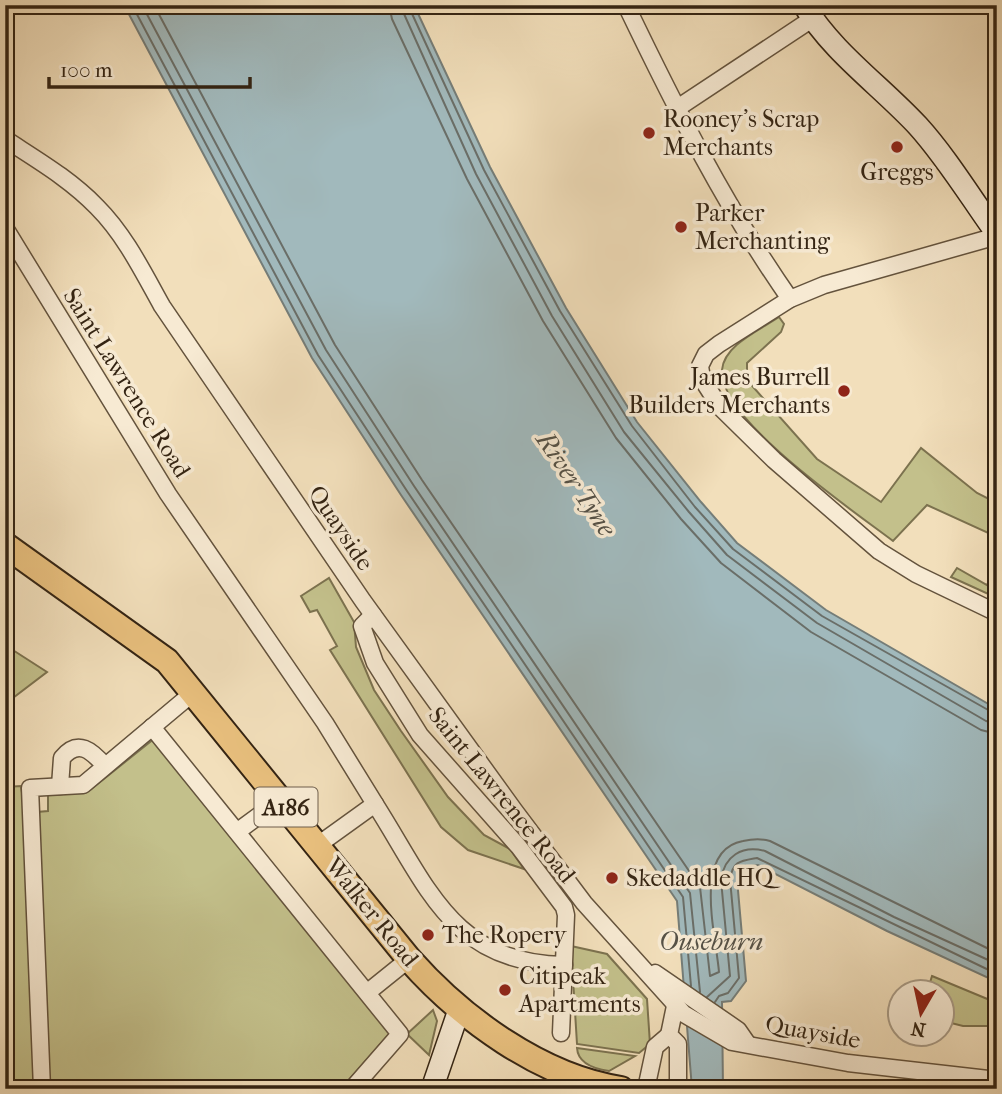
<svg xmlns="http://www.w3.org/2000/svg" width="1002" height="1094" viewBox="0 0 1002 1094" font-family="'IM FELL French Canon',serif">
<rect width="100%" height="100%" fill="#f2dfbb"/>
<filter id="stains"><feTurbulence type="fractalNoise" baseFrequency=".00286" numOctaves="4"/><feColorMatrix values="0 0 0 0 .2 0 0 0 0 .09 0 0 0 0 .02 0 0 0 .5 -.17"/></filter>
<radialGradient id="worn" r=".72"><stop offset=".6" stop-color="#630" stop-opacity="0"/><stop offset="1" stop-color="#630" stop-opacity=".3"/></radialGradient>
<!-- green -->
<g fill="#c3c08b" stroke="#7c724f" stroke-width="2">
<path d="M 779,317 L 784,324 L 781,332 L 747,363 L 747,380 L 817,459 L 881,502 L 921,448 L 977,493 L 997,503 L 997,537 L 927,505 L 893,541 C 855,512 718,419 722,370 C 724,345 760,330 779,317 Z"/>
<polygon points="997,565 997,598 951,577 957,568 987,585"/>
<polygon points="329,578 354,622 356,647 374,690 401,731 448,797 484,835 510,849 524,869 468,850 441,827 330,650 337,646 317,610 310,612 301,596"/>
<polygon points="5,645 47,672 5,704"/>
<polygon points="155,738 391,1032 341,1089 5,1089 5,787 21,786 25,813 48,811 48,793 90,790"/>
<polygon points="571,946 607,954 647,999 650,1044 639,1053 577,1044"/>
<polygon points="932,976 997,1003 997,1026 963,1026 943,1021 942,992 927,992"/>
<polygon points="433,1010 437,1021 429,1055 407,1034"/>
<path d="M 577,1048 L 635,1056 L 609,1071 C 595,1069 578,1064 577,1048 Z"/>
</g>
<!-- water -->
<polygon fill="#a1b9bc" stroke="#757d78" stroke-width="2" points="124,5 414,5 490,167 566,308 637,422 701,502 737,543 826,610 997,709 997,982 887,931 758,865 740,868 737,879 746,981 731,1001 722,1002 723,1089 692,1089 677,901 401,495 312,358"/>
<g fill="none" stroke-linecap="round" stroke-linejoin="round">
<!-- shore -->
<g stroke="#6a6e68" stroke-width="2">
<polyline points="132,5 318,355 407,491 683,897 691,986"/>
<polyline points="142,5 326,350 414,486 690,893 700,992"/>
<path d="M 154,5 L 335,345 L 422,480 L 700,887 L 710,976 L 719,972 C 716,935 692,850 743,841 C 752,839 760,838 770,841 L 997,953"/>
<polyline points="389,5 392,19 467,179 543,321 616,438 681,519 721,563 811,632 981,730 997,734"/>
<polyline points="400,5 476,174 552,316 624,432 689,512 727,555 817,623 986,721 997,724"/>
<polyline points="408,5 484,170 560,311 632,426 695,507 733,549 822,616 997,715"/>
<path d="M 707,997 L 730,976 L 721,880 C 724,856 742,845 765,851 L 894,917 L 997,964"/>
<path d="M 715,1002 L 719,996 L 728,993 L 739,978 L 730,879 C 733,861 740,861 757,858 L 997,974"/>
</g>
<!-- street casing -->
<g stroke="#64533d" stroke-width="19">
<g id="street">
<path d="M 626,5 C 675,107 725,206 790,299"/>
<polyline points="676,109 812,19"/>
<path d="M 5,139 C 37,160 70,179 97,207 C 125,235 143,272 162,306 L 363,601 L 514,810 L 584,903 L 684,1014 L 732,1042 L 848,1063 L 997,1080"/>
<polyline points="5,228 168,494 325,723 375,804 318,845"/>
<polyline points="997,236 824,285 790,299 719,344 706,354 700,366 702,379 720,407 774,460 879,551 916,574 997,613"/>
<polyline points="373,615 362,626 375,663 420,735 519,847 564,907 566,915 561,1033"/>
<polyline points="152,727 400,1034 352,1089"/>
<path d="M 60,786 L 62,758 C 78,738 92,751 105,766"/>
<path d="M 375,804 C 428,887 452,963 564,965"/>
<polyline points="238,831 280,800"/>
<polyline points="655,973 738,1030 747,1043"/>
<polyline points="368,992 409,959"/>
<polyline points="675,1006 669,1035 678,1044 678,1089"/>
<polyline points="42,1089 30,788 83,785 194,692"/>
<polyline points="646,1089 655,1047 669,1035"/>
</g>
</g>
<!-- secondary casing -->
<g stroke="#342413" stroke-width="24">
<g id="secondary">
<path d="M 804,5 C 832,52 881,86 918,126 C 947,158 971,198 997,234"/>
<polyline points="432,1089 459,1010"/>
</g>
</g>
<!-- primary casing -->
<g stroke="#342413" stroke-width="28">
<path id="primary" d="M 5,545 L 167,661 L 409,959 C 461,1018 541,1077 621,1089"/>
</g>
<!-- street -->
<use href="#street" stroke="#f7ead3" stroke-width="16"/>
<!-- secondary -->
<use href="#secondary" stroke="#f7ead3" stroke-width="21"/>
<!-- primary -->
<use href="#primary" stroke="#e9c07e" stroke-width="24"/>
</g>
<!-- markers -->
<g fill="#8f2418" stroke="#f7ead3" stroke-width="2.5">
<circle cx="649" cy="133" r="7"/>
<circle cx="897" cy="147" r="7"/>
<circle cx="681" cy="227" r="7"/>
<circle cx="844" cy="391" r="7"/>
<circle cx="612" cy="878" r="7"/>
<circle cx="428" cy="935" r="7"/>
<circle cx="505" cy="990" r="7"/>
</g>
<g text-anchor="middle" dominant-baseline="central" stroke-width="7" stroke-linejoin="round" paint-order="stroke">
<!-- shield labels -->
<rect fill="#f7ead3" stroke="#6e5f4d" stroke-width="2" x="254.5" y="787.5" width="63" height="39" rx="5"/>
<g font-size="23" font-weight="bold" fill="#342413">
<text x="286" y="807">A186</text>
</g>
<!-- poi labels -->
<g font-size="24" fill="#342413" stroke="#f7ead3" text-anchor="start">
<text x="663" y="119">Rooney's Scrap<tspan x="663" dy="28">Merchants</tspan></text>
<text x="897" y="172" text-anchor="middle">Greggs</text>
<text x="695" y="213">Parker<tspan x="695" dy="28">Merchanting</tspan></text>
<text x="830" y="377" text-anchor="end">James Burrell<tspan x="830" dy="28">Builders Merchants</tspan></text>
<text x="626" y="878">Skedaddle HQ</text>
<text x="442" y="935">The Ropery</text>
<text x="519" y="976">Citipeak<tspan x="519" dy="28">Apartments</tspan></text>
</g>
<!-- street labels -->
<g font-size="24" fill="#342413" stroke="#f7ead3">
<text transform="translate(127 383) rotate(58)">Saint Lawrence Road</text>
<text transform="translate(341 528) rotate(56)">Quayside</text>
<text transform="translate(502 795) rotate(51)">Saint Lawrence Road</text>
<text transform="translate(372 912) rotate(51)">Walker Road</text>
<text transform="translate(813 1032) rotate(10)">Quayside</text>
</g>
<!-- water labels -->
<g font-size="26" font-style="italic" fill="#555146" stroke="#f7ead3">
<text transform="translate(576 484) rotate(56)">River Tyne</text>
<text x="711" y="941">Ouseburn</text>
</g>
</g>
<!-- margin -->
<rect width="1002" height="1094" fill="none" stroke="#f2dfbb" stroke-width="28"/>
<rect x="7" y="7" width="988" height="1080" fill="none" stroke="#342413" stroke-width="3.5"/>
<rect x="14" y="14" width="974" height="1066" fill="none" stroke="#342413" stroke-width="2"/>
<!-- north arrow -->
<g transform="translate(921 1013) rotate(189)"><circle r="33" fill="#f7ead3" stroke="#a99b86" stroke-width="2"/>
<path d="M0-5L12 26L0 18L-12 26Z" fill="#8f2418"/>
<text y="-10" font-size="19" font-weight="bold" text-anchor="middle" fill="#342413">N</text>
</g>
<!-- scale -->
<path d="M49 77v10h201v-10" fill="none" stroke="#342413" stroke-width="3.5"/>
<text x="60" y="77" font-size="21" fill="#342413" stroke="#f7ead3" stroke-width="5" paint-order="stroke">100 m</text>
<rect width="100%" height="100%" filter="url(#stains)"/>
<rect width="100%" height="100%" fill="url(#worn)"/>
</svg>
